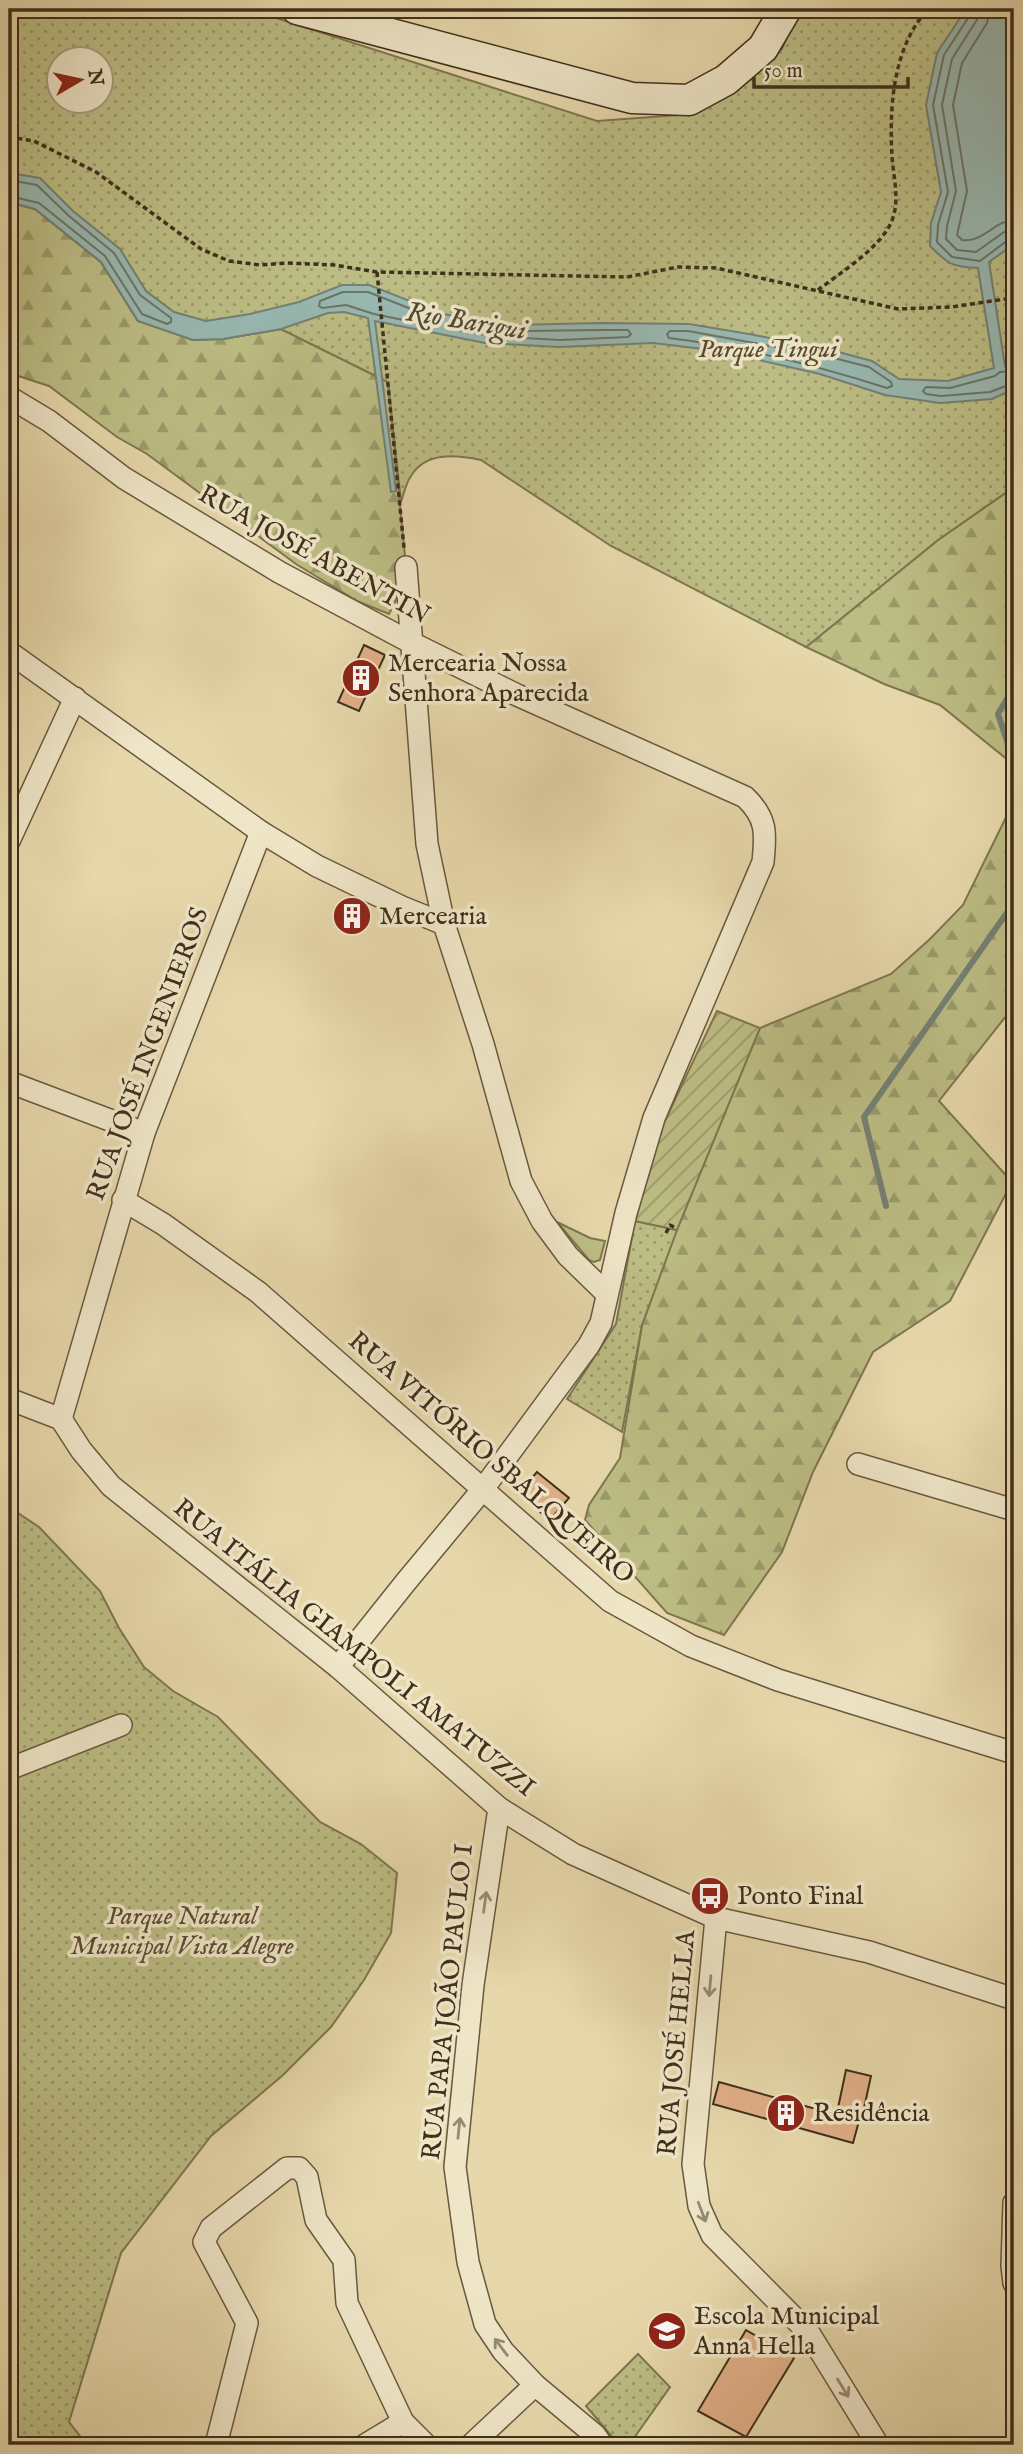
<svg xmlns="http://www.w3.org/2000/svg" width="1023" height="2454" viewBox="0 0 1023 2454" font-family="'IM FELL English',serif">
<defs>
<pattern id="forest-firs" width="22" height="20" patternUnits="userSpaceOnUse" patternTransform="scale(1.75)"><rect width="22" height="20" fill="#bcbd84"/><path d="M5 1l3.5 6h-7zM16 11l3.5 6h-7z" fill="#9a9a6b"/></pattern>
<pattern id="park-dots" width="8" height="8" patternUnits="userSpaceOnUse" patternTransform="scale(1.75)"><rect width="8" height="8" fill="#bcbd84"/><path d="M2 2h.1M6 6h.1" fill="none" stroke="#9a9a6b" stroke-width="1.8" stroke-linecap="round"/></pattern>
<pattern id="garden-furrows" width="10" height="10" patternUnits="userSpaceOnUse" patternTransform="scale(1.75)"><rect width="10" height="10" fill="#bcbd84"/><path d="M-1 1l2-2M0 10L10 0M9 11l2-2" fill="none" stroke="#9a9a6b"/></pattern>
</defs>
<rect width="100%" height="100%" fill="#e7d8ab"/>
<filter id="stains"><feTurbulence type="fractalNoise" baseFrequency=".00286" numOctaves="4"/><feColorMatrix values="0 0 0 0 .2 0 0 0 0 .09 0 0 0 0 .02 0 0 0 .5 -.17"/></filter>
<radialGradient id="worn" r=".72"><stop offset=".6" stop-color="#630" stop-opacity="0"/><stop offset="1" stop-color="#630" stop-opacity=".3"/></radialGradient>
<!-- grass -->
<polygon fill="#bcbd84" stroke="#7e7650" stroke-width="2" points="557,1222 590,1238 605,1241 600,1260 594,1262 589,1260"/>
<!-- forest -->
<g fill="url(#forest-firs)" stroke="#7e7650" stroke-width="2">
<polygon points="9,202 35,209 101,262 138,321 223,339 281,329 388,382 406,567 399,594 389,614 357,601 296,564 147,454 117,437 49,386 9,373"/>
<polygon points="1014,487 1014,765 940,705 884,684 806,647 938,540"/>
<polygon points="1014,801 1014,1006 939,1101 1012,1182 950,1301 873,1352 813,1472 782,1552 724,1635 667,1613 585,1520 589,1505 620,1458 642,1325 718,1116 760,1028 891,974 930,939 963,905"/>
</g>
<!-- park -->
<g fill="url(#park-dots)" stroke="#7e7650" stroke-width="2" fill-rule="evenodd">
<path d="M 9,9 L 248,9 L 597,121 L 692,114 L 782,49 L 799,9 L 1014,9 L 1014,487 L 938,540 L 806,647 L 611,546 L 481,460 C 457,455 426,451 411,476 C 406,483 404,493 401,502 L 388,382 L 281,329 L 223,339 L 193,340 L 138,321 L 101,262 L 35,209 L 9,202 ZM 60,60 L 102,60 L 102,102 L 60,102 Z"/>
<polygon points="635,1221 677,1230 642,1325 622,1432 567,1399 616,1324"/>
<polygon points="9,1507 39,1527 100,1591 119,1628 144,1667 173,1691 218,1717 320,1822 361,1844 397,1873 391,1933 364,1980 331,2027 283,2075 211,2136 121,2253 69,2422 87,2445 9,2445"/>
<polygon points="638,2354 670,2387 629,2445 619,2445 586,2406"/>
</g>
<!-- garden -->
<polygon fill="url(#garden-furrows)" stroke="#7e7650" stroke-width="2" points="717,1011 760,1028 677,1230 635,1221 664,1123"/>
<!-- water -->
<path fill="#98b8b1" stroke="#748175" stroke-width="2" d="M 966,9 L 1014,9 L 1014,244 L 989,262 L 1005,366 L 1014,364 L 1014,389 L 992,399 L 940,403 L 885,395 L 820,374 L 720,351 L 653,343 L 559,347 L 485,343 L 375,321 L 396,491 L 391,492 L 368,318 L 344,312 L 328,313 L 281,329 L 223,339 L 193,340 L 138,321 L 101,262 L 35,209 L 9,202 L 9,173 L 40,178 L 73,211 L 120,249 L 146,291 L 174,312 L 206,321 L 250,314 L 299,302 L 342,285 L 369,285 L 443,314 L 511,325 L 602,323 L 689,324 L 749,334 L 827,349 L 872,361 L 899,379 L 948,381 L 994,368 L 978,268 C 952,267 948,264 930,246 L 931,223 L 941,192 L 926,105 L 937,53 Z"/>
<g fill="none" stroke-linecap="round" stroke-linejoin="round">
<!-- shore -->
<g stroke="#6c7466" stroke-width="2">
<polyline points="971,9 970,15 944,55 933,105 948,192 938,225 937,242 952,257 980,261 1008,240 1014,239"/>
<polyline points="980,9 978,18 952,59 942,105 956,191 947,226 946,239 957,250 976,252 1004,232 1014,230"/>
<path d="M 990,9 L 987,23 L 962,63 L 953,105 L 967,191 L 957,235 L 962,240 C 983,243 994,221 1014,220"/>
<polyline points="9,180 37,185 69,216 114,253 140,295 171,318 171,322 167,324 142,314 105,256 39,203 9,196"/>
<polygon points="343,292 368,292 439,320 441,324 437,327 374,314 346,305 322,308 319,306 320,301"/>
<polygon points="455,323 500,330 502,334 499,337 455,330 452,326"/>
<polygon points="602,330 628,330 631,334 628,337 560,340 524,338 521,335 524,331"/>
<path d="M 670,331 L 688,331 L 826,356 L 869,367 L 891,382 L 892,386 L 887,388 C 815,365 744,347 669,338 L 667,334 Z"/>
<polyline points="1014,371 1000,372 995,376 950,388 926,387 923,391 926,394 941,396 990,392 1014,383"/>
</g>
<!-- stream -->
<g stroke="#748175" stroke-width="6">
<polyline points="1014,687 998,714 1014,762"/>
<polyline points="886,1206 864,1117 1013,904 1014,895"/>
</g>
</g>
<!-- building -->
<g fill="#e1af87" stroke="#3f2f1b" stroke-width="2">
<polygon points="364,645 385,655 359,711 338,702"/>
<polygon points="349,901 366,909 356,930 339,923"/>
<polygon points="537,1472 569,1498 550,1520 518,1494"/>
<polygon points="846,2070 871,2076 863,2113 838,2108"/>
<polygon points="719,2082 859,2121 853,2143 713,2104"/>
<polygon points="746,2330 794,2358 746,2437 698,2411"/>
</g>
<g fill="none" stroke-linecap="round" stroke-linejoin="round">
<!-- street casing -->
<g stroke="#69593f" stroke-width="24">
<g id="street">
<path d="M 9,397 L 49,421 L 124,478 L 279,572 L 410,642 L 517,695 L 745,797 C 767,818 766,833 763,862 L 654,1118 L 626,1213 L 601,1323 L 589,1345 L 483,1489 L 405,1583 L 338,1667"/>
<polyline points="406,567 427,844 444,924 483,1044 521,1181 542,1221 568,1256 607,1294"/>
<polyline points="9,652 261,832 317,866 402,907 444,924"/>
<polyline points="9,841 75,698"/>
<polyline points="9,1082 144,1133"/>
<polyline points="123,1200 163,1224 258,1292 610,1601 691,1646 778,1680 1014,1753"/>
<polyline points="9,1399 61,1419 81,1450 111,1486 338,1667 499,1808 573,1854 716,1918 869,1952 1014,1999"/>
<polyline points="61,1419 144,1133 261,832"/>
<polyline points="858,1464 1014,1510"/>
<polyline points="9,1769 121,1725"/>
<polyline points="499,1808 473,1985 455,2167 468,2262 485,2324 503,2351 535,2385 595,2435 602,2445"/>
<polyline points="716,1918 693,2164 699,2206 712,2235 809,2333 878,2445"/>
<polyline points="1014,2203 1012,2266 1014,2283"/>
<polyline points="216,2445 247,2323 204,2242 211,2228 287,2168 299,2168 307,2177 316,2220 344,2260 347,2303 403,2422 426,2445"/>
<polyline points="365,2445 403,2422"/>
<polyline points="471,2445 535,2385"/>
</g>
</g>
<!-- secondary casing -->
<g stroke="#3f2f1b" stroke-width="33">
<polyline id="secondary" points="297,9 632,98 689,100 726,80 763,48 786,9"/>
</g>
<!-- path -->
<g stroke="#3f2f1b" stroke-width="3.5" stroke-dasharray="5 3.5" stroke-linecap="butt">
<polyline points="9,137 34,141 96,172 201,249 229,261 260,265 287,263 334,265 377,272 627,277 678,267 716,268 898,309 951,307 1006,299 1014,295"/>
<polyline points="377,272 404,548"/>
<path d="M 818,290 C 840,273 872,253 887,230 C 902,207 894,182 892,157 C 889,107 893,47 928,9"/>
<polyline points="1007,297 1014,282"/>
<polyline points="666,1233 670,1225 674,1227"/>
</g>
<!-- street -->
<use href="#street" stroke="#efe6c8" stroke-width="21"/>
<!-- secondary -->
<use href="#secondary" stroke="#efe6c8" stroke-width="30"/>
</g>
<!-- one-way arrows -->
<defs><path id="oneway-shaft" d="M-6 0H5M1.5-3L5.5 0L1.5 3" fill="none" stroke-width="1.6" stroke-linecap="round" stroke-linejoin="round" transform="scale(1.75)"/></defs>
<g stroke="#978a72">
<use href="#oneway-shaft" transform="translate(485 1902) rotate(-82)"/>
<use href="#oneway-shaft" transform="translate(710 1986) rotate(95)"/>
<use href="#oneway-shaft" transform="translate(459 2128) rotate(-84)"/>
<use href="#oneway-shaft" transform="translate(702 2212) rotate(69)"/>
<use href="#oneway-shaft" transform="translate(501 2347) rotate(-127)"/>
<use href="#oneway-shaft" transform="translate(843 2388) rotate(58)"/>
</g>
<!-- icons -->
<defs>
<g id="building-disc" transform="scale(2.0125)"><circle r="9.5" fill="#8f2418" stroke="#efe6c8"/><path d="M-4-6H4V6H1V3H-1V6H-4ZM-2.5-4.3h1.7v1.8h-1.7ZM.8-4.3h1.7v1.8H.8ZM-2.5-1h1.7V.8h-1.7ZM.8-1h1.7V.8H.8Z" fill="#fff"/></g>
<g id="bus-disc" transform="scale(2.0125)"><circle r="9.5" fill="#8f2418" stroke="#efe6c8"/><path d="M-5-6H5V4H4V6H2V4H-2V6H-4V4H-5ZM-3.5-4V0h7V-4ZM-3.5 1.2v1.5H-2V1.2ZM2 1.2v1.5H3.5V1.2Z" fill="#fff"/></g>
<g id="school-disc" transform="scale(2.0125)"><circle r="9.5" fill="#8f2418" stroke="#efe6c8"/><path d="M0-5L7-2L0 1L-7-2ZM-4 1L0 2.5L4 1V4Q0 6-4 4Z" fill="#fff"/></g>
</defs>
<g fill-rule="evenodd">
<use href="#building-disc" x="361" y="678"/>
<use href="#building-disc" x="352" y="916"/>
<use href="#bus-disc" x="710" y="1896"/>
<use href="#building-disc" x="786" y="2113"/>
<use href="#school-disc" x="667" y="2331"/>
</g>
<g text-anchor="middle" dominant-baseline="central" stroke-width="7" stroke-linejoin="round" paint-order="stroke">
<!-- park labels -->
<g font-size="26" font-style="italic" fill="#584b30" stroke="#efe6c8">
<text x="768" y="349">Parque Tingui</text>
<text x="182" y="1916">Parque Natural<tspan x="182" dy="30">Municipal Vista Alegre</tspan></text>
</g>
<!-- street labels -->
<g font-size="26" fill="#3f2f1b" stroke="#efe6c8">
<text transform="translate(314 555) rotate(29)">RUA JOSÉ ABENTIN</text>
<text transform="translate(148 1054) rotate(-70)">RUA JOSÉ INGENIEROS</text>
<text transform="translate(491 1458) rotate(41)">RUA VITÓRIO SBALQUEIRO</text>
<text transform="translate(354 1648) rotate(39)">RUA ITÁLIA GIAMPOLI AMATUZZI</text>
<text transform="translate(448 2002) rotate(-84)">RUA PAPA JOÃO PAULO I</text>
<text transform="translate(677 2043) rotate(-85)">RUA JOSÉ HELLA</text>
</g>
<!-- poi labels -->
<g font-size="26" fill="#3f2f1b" stroke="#efe6c8" text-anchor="start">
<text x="388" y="663">Mercearia Nossa<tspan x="388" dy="30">Senhora Aparecida</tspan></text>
<text x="379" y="916">Mercearia</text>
<text x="737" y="1896">Ponto Final</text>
<text x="813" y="2113">Residência</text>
<text x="694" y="2316">Escola Municipal<tspan x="694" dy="30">Anna Hella</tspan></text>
</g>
<!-- water labels -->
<g font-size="28" font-style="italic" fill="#514a39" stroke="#efe6c8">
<text transform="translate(466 322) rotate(9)">Rio Barigui</text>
</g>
</g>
<!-- margin -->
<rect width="1023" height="2454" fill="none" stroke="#e7d8ab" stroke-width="35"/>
<rect x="10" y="10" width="1002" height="2433" fill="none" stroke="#3f2f1b" stroke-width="3.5"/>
<rect x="18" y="18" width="988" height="2419" fill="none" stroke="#3f2f1b" stroke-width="2"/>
<!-- north arrow -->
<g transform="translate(80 80) rotate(81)"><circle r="33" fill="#efe6c8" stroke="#a99d83" stroke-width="2"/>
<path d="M0-5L12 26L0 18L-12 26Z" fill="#8f2418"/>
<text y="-10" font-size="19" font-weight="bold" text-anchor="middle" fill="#3f2f1b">N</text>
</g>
<!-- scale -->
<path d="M754 77v10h154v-10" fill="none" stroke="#3f2f1b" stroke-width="3.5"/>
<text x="764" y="77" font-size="21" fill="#3f2f1b" stroke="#efe6c8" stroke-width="5" paint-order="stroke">50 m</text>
<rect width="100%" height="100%" filter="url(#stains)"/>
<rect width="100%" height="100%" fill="url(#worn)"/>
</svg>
